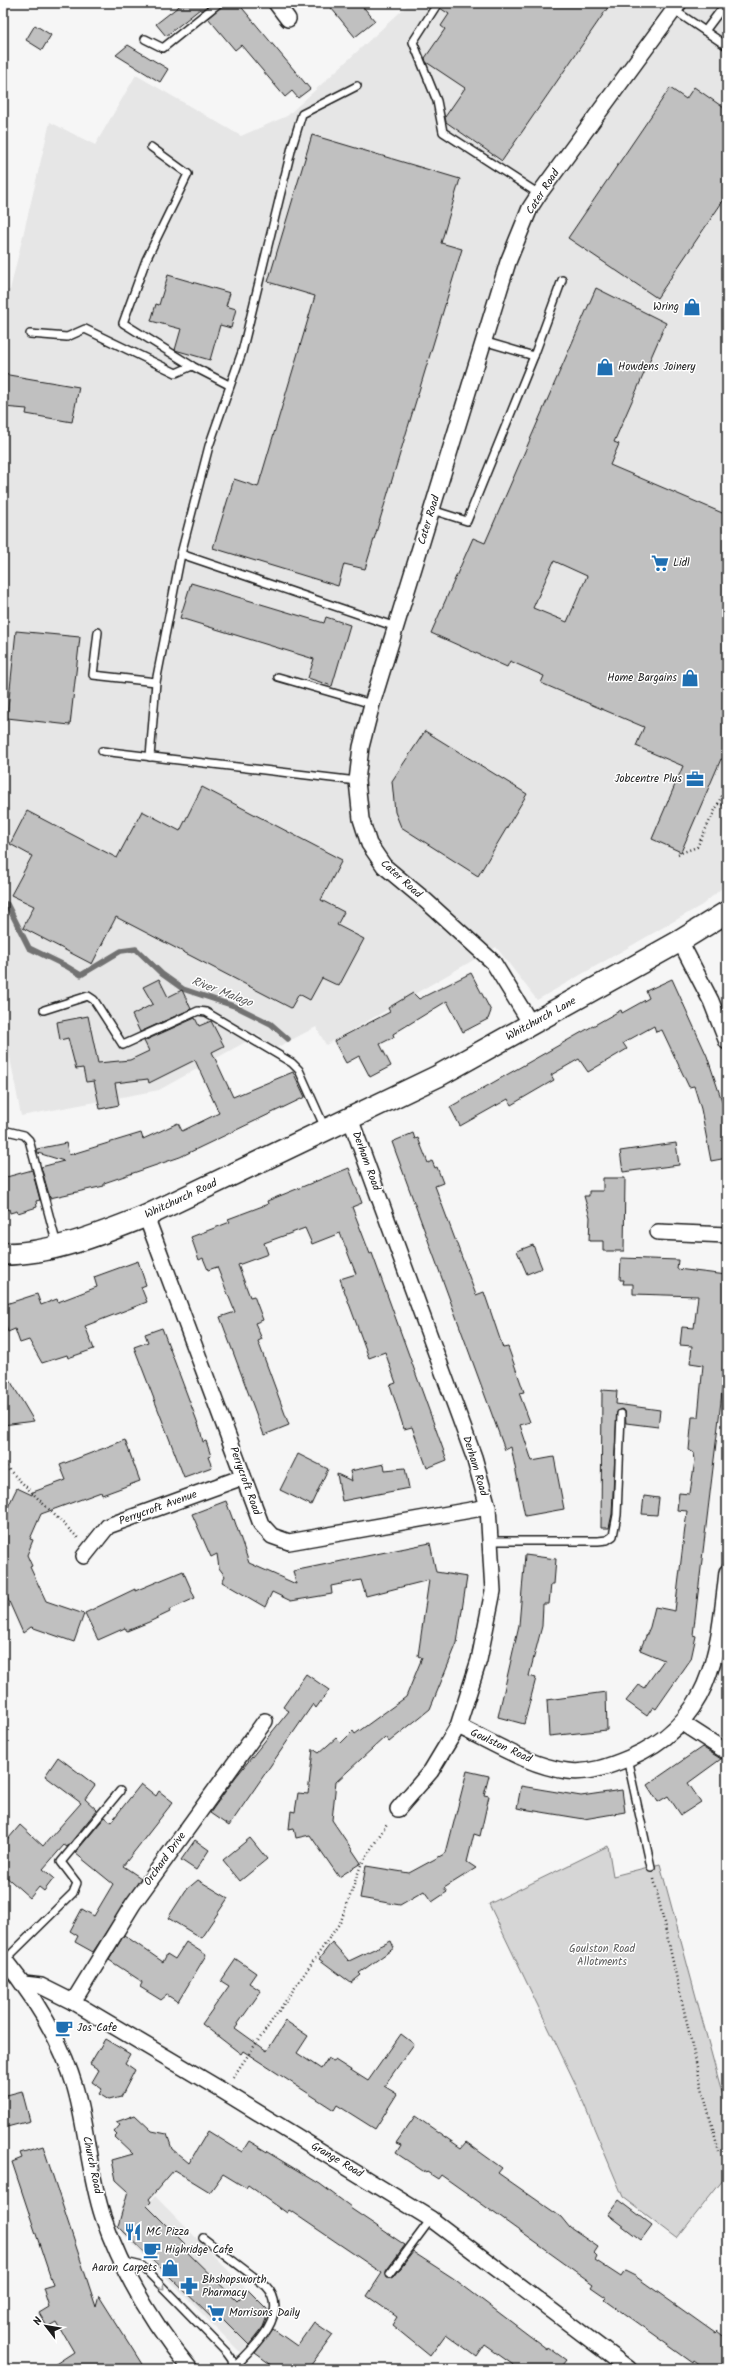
<svg xmlns="http://www.w3.org/2000/svg" width="730" height="2372" viewBox="0 0 730 2372" font-family="Kalam,sans-serif">
<rect width="100%" height="100%" fill="#f6f6f6"/>
<filter id="ink" filterUnits="userSpaceOnUse"><feTurbulence type="fractalNoise" baseFrequency=".025" numOctaves="2"/><feDisplacementMap in="SourceGraphic" scale="8" xChannelSelector="R" yChannelSelector="G"/><feConvolveMatrix kernelMatrix="1 2 1 2 8 2 1 2 1" color-interpolation-filters="sRGB"/></filter>
<g filter="url(#ink)">
<!-- built -->
<g fill="#e6e6e6">
<polygon points="410,3 727,3 727,884 702,905 537,1000 496,947 326,1045 316,1027 276,1048 258,1035 159,1090 21,1116 3,1020 3,290 10,290 50,122 95,145 136,75 241,136 287,116"/>
<polygon points="155,2196 270,2313 242,2352 239,2351 122,2233"/>
</g>
<!-- green -->
<polygon fill="#d6d6d6" stroke="#797979" points="608,1846 613,1876 660,1864 727,2111 727,2175 677,2238 623,2197 576,2085 489,1904"/>
<g fill="none" stroke-linecap="round" stroke-linejoin="round">
<!-- stream -->
<polyline stroke="#727272" stroke-width="5.5" points="3,904 7,904 29,948 66,966 81,975 121,951 136,949 162,974 183,989 237,1007 271,1024 288,1039"/>
</g>
<!-- building -->
<g fill="#c0c0c0" stroke="#1c1c1c" fill-rule="evenodd">
<polygon points="183,3 211,3 202,10 200,9 166,36 156,24"/>
<polygon points="224,3 238,3 310,89 298,98 292,91 285,97 241,45 235,50 208,18"/>
<polygon points="327,3 360,3 375,21 355,37"/>
<polygon points="443,3 611,3 502,161 446,122 445,117 465,88 426,62 425,58 445,29 441,26 449,14 440,8"/>
<polygon points="35,25 51,35 42,50 26,40"/>
<polygon points="128,45 168,69 160,82 116,55"/>
<polygon points="694,87 727,110 727,195 657,298 568,238 670,88 686,99"/>
<polygon points="312,135 460,179 441,243 462,249 365,569 344,564 338,586 213,548 234,479 258,487 315,296 268,282"/>
<polygon points="168,275 230,293 226,306 236,309 231,328 220,325 210,360 175,350 181,329 151,321 156,304 159,305"/>
<path d="M 596,288 L 666,323 L 614,442 L 619,444 L 610,465 L 727,515 L 727,761 L 721,759 L 681,852 L 652,839 L 683,766 L 636,746 L 644,727 L 541,683 L 544,676 L 510,661 L 507,667 L 431,633 L 473,538 L 485,543 ZM 554,561 L 587,576 L 567,622 L 533,608 Z"/>
<polygon points="3,374 79,387 72,422 26,414 27,409 3,407"/>
<polygon points="191,583 324,623 326,617 350,625 332,686 308,678 314,659 180,618"/>
<polygon points="16,631 80,637 70,725 7,718"/>
<polygon points="425,731 527,794 478,876 401,827 395,812 392,781"/>
<polygon points="202,787 342,860 321,900 344,912 337,925 364,939 339,986 322,978 310,1000 299,994 291,1008 116,917 92,964 23,928 34,906 11,895 32,856 10,844 27,811 117,858 142,811 180,831"/>
<polygon points="471,973 491,1011 488,1019 463,1032 447,1001 393,1034 394,1037 380,1044 391,1066 370,1077 359,1056 346,1063 334,1041 390,1012 388,1008 413,993 419,999"/>
<polygon points="159,979 168,997 182,990 191,1009 140,1032 132,1015 153,1004 143,987"/>
<polygon points="672,979 707,1056 722,1101 727,1125 727,1158 711,1161 701,1109 694,1086 689,1087 662,1030 656,1032 654,1026 623,1043 627,1049 588,1072 579,1059 551,1075 554,1080 511,1105 508,1099 460,1126 450,1107 621,1010 622,1013 649,998 646,991"/>
<polygon points="88,1016 98,1063 130,1060 149,1051 144,1041 195,1018 199,1026 211,1021 224,1046 212,1052 233,1097 293,1072 305,1097 180,1157 104,1183 104,1186 50,1198 41,1167 64,1161 38,1153 37,1149 66,1143 69,1155 141,1133 143,1139 178,1123 182,1131 219,1113 195,1060 149,1083 148,1079 115,1083 119,1105 100,1109 94,1081 86,1082 83,1068 76,1069 68,1038 60,1040 57,1022"/>
<polygon points="413,1133 415,1139 418,1138 428,1163 432,1161 435,1168 437,1167 443,1183 435,1186 476,1295 484,1292 503,1348 508,1347 524,1392 519,1393 530,1422 520,1425 532,1461 554,1457 564,1509 525,1516 511,1447 505,1450 392,1142"/>
<polygon points="676,1143 679,1165 623,1172 620,1151"/>
<polygon points="349,1168 362,1203 352,1207 370,1254 372,1253 447,1460 427,1468 412,1427 404,1429 390,1385 396,1383 385,1352 369,1358 340,1279 356,1274 340,1233 312,1244 305,1228 264,1243 268,1254 238,1265 250,1297 254,1296 263,1320 255,1323 262,1339 258,1341 289,1425 264,1435 220,1317 235,1312 217,1267 208,1270 203,1258 199,1260 191,1237 230,1222 228,1219 268,1204 267,1201"/>
<polygon points="32,1170 40,1200 36,1201 37,1207 18,1213 17,1211 10,1213 9,1209 3,1210 3,1178"/>
<polygon points="603,1178 625,1178 624,1251 603,1251 603,1241 589,1241 590,1217 584,1196 589,1196 589,1191 603,1191"/>
<polygon points="533,1245 542,1268 527,1274 517,1251"/>
<polygon points="621,1258 678,1260 677,1269 727,1275 727,1351 693,1635 696,1636 691,1659 656,1709 653,1707 647,1716 626,1701 639,1685 644,1688 664,1660 640,1650 650,1627 655,1607 675,1611 687,1511 677,1510 679,1493 689,1494 690,1493 695,1460 694,1453 689,1450 692,1417 698,1417 703,1365 690,1363 692,1346 680,1345 682,1327 694,1328 698,1296 633,1294 633,1284 623,1284 624,1280 620,1280"/>
<polygon points="138,1261 146,1285 141,1287 147,1302 85,1326 94,1349 68,1358 67,1355 42,1363 29,1340 20,1343 15,1329 8,1332 3,1318 3,1305 37,1294 41,1305 57,1299 58,1302 97,1287 94,1277"/>
<polygon points="162,1328 200,1429 203,1442 206,1441 211,1456 208,1457 212,1467 184,1477 134,1347 148,1342 145,1334"/>
<polygon points="3,1368 18,1394 34,1421 3,1425"/>
<polygon points="602,1390 617,1391 616,1404 660,1410 658,1427 626,1423 625,1411 621,1409 617,1412 612,1514 609,1528 601,1528"/>
<polygon points="125,1440 140,1481 102,1495 101,1492 41,1514 30,1539 33,1540 27,1555 32,1566 30,1567 46,1601 84,1614 74,1642 31,1627 23,1633 3,1588 3,1518 14,1494 17,1488 32,1495 33,1492 66,1480 60,1465"/>
<polygon points="298,1454 328,1469 311,1505 280,1490"/>
<polygon points="384,1464 385,1470 405,1468 409,1488 342,1501 337,1474 352,1481 350,1471"/>
<polygon points="644,1496 659,1498 657,1515 642,1514"/>
<polygon points="226,1501 233,1520 234,1519 249,1563 296,1584 293,1571 430,1543 436,1572 467,1577 457,1643 430,1709 389,1742 385,1737 336,1782 332,1820 361,1863 339,1877 310,1835 296,1838 294,1828 289,1829 291,1811 295,1812 298,1793 308,1794 313,1749 319,1753 336,1738 341,1743 353,1731 355,1734 406,1697 422,1658 418,1656 429,1580 366,1596 361,1580 331,1586 332,1594 291,1601 272,1592 265,1607 222,1582 225,1576 219,1568 217,1554 211,1557 192,1514"/>
<polygon points="525,1555 556,1559 554,1584 551,1584 549,1604 543,1604 542,1626 529,1676 536,1678 524,1724 498,1717 519,1625"/>
<polygon points="183,1571 195,1598 169,1610 170,1612 149,1622 127,1631 125,1628 98,1640 85,1613 135,1589 135,1591"/>
<polygon points="306,1674 329,1690 316,1708 313,1704 229,1826 210,1813 235,1778 289,1711 283,1707"/>
<polygon points="606,1692 607,1730 549,1736 547,1700"/>
<polygon points="702,1747 721,1759 688,1783 701,1802 681,1815 668,1796 658,1802 647,1785"/>
<polygon points="58,1757 95,1785 85,1799 97,1810 67,1847 64,1845 43,1869 54,1878 44,1891 39,1887 30,1898 3,1874 3,1845 20,1825 43,1846 81,1803 45,1776"/>
<polygon points="467,1771 489,1776 484,1795 489,1796 480,1836 474,1834 467,1862 476,1868 444,1888 447,1892 432,1902 424,1891 400,1905 360,1898 366,1866 409,1873 446,1853"/>
<polygon points="141,1784 156,1796 159,1791 173,1802 123,1866 141,1878 93,1952 75,1942 78,1936 70,1931 82,1909 94,1916 113,1884 75,1853 105,1817 111,1822"/>
<polygon points="521,1786 581,1796 622,1790 625,1812 584,1819 517,1808"/>
<polygon points="250,1838 267,1859 240,1881 223,1860"/>
<polygon points="195,1840 209,1850 196,1870 181,1860"/>
<polygon points="198,1880 228,1898 201,1938 168,1918 186,1890"/>
<polygon points="124,1935 163,1962 167,1954 175,1959 186,1942 206,1955 178,2002 167,1995 161,2000 140,1987 142,1983 141,1981 109,1960"/>
<polygon points="391,1941 394,1948 359,1973 361,1975 351,1983 319,1959 332,1942 349,1961"/>
<polygon points="236,1959 256,1973 249,1983 261,1991 235,2028 267,2051 286,2021 308,2036 297,2053 321,2069 328,2058 333,2061 335,2060 368,2081 401,2034 414,2044 384,2086 397,2094 375,2129 337,2105 334,2110 243,2051 241,2054 202,2024 229,1986 221,1981"/>
<polygon points="105,2039 130,2054 125,2063 135,2070 121,2097 109,2100 99,2094 102,2089 92,2082 99,2070 90,2064"/>
<polygon points="22,2091 30,2121 3,2128 3,2096"/>
<polygon points="135,2115 152,2131 167,2134 172,2149 189,2163 208,2131 242,2152 249,2141 320,2184 351,2207 350,2208 405,2245 386,2271 387,2278 394,2277 413,2252 453,2278 547,2349 548,2347 566,2360 559,2369 519,2369 485,2345 477,2357 446,2334 430,2356 392,2325 397,2317 367,2296 382,2273 289,2210 287,2213 248,2185 246,2188 223,2174 210,2192 174,2170 149,2199 151,2202 147,2206 185,2244 182,2247 237,2301 248,2290 269,2311 263,2327 249,2345 221,2317 216,2322 118,2226 128,2191 116,2180 112,2160 133,2154 115,2137 117,2135 114,2132 120,2125 116,2122"/>
<polygon points="415,2116 461,2148 466,2142 502,2168 498,2173 561,2217 570,2228 598,2247 594,2253 597,2256 595,2260 621,2277 625,2271 635,2276 715,2333 717,2331 727,2339 727,2369 705,2369 694,2361 693,2363 605,2300 607,2298 591,2287 593,2284 479,2202 441,2175 438,2179 427,2172 426,2173 396,2153 401,2145 396,2143"/>
<polygon points="43,2146 96,2307 99,2296 145,2369 48,2369 74,2352 57,2323 48,2328 39,2313 49,2307 43,2288 53,2285 12,2162 22,2158 20,2153"/>
<polygon points="619,2200 652,2225 641,2240 608,2215"/>
<polygon points="314,2322 333,2335 308,2369 277,2369 255,2353 273,2329 297,2346"/>
</g>
<g fill="none" stroke-linecap="round" stroke-linejoin="round">
<!-- lane casing -->
<g stroke="#1c1c1c" stroke-width="10">
<g id="lane">
<polyline points="438,3 413,42 437,101 443,132 539,194"/>
<polyline points="674,10 727,46"/>
<polyline points="705,31 726,3"/>
<polyline points="145,39 163,48 219,3"/>
<polyline points="151,147 188,174 146,260 123,323 192,366 229,385"/>
<polyline points="30,334 67,337 85,329 176,373 192,366"/>
<polyline points="534,356 562,280"/>
<polyline points="432,510 467,521 534,356 483,341"/>
<polyline points="181,554 396,627"/>
<polyline points="98,632 93,675 156,682"/>
<polyline points="278,677 372,704"/>
<polyline points="102,751 357,781"/>
<polyline points="150,757 156,682 181,554 209,446 242,352 292,147 302,114 357,86"/>
<polyline points="44,1010 88,996 94,1000 123,1045 198,1011 206,1012 292,1063 299,1070 325,1128"/>
<polyline points="3,1130 24,1135 29,1140 57,1245"/>
<polyline points="490,1541 598,1541 607,1540 613,1536 617,1515 621,1414"/>
<polyline points="627,1758 651,1867"/>
<polyline points="5,1960 73,1893 77,1883 61,1862 120,1791"/>
<path d="M 203,2238 L 266,2286 C 292,2313 254,2348 233,2368"/>
<polyline points="121,2261 142,2266 227,2353 232,2360 233,2369"/>
<polyline points="390,2274 431,2219"/>
</g>
</g>
<!-- street casing -->
<g stroke="#1c1c1c" stroke-width="18">
<g id="street">
<polyline points="276,3 288,19"/>
<polyline points="680,941 711,1001 727,1042"/>
<polyline points="531,1024 493,962 426,901 384,866 369,844 361,819 357,781 361,747 372,704 508,262 530,208 539,194 679,3"/>
<polyline points="350,1118 474,1457 488,1507 493,1591 479,1660 458,1726 431,1771 398,1809"/>
<polyline points="146,1216 261,1524 272,1536 289,1542 488,1507"/>
<polyline points="658,1232 727,1235"/>
<polyline points="84,1556 108,1526 243,1477"/>
<polyline points="682,1723 727,1752"/>
<path d="M 458,1726 C 492,1742 529,1766 567,1771 C 588,1774 610,1766 629,1758 C 713,1722 718,1652 727,1572"/>
<path d="M 3,1958 C 33,1995 61,2040 75,2087 C 87,2129 89,2175 103,2217 C 123,2274 152,2323 190,2369"/>
<polyline points="24,1984 41,1986 73,2002 223,2091 431,2219 629,2369"/>
<polyline points="73,2002 133,1904 265,1721"/>
</g>
</g>
<!-- secondary casing -->
<g stroke="#1c1c1c" stroke-width="24">
<path id="secondary" d="M 3,1254 C 52,1254 101,1234 146,1216 L 438,1076 L 680,941 L 727,912"/>
</g>
<!-- path -->
<g stroke="#1c1c1c" stroke-width="2.5" stroke-dasharray="1 3" stroke-linecap="butt">
<polyline points="718,804 727,783"/>
<polyline points="678,854 697,847 718,804 727,805"/>
<polyline points="3,1464 78,1538"/>
<polyline points="654,1879 700,2080 719,2152"/>
<polyline points="233,2077 341,1921 361,1865 388,1822"/>
</g>
<!-- lane -->
<use href="#lane" stroke="#fff" stroke-width="7"/>
<!-- street -->
<use href="#street" stroke="#fff" stroke-width="15"/>
<!-- secondary -->
<use href="#secondary" stroke="#fff" stroke-width="21"/>
</g>
<!-- one-way arrows -->
<defs><path id="oneway-chevron" d="M-2-3.5L2.5 0L-2 3.5" fill="none" stroke-width="1.6" stroke-linecap="round" stroke-linejoin="round"/></defs>
<use stroke="#999" href="#oneway-chevron" transform="translate(162 2287) rotate(46)"/>
</g>
<!-- icons -->
<defs>
<g id="shop-bare" transform="scale(1.38)"><path d="M-5-2.5h2.3a2.7 3.5 0 0 1 5.4 0H5L5.5 6h-11ZM-1.5-2.5h3a1.5 2.3 0 0 0-3 0Z" fill="#1f6fb2" stroke="#fff" stroke-width="2.5" paint-order="stroke"/></g>
<g id="supermarket-bare" transform="scale(1.38)"><path d="M-6-5.5h2.5l.6 2H6L4.5 2H-2.5L-4.4-4H-6ZM-1.5 3.2a1.3 1.3 0 1 0 .1 0ZM3 3.2a1.3 1.3 0 1 0 .1 0Z" fill="#1f6fb2" stroke="#fff" stroke-width="2.5" paint-order="stroke"/></g>
<g id="office-bare" transform="scale(1.38)"><path d="M-6-3h4V-5.5h4V-3h4V5H-6ZM-1-4.5V-3h2v-1.5ZM-6 0V1H6V0Z" fill="#1f6fb2" stroke="#fff" stroke-width="2.5" paint-order="stroke"/></g>
<g id="cafe-bare" transform="scale(1.38)"><path d="M-5.5-4.5H6V0H3Q3 3.5 0 3.5H-2.5Q-5.5 3.5-5.5 0ZM3-3.2v2h1.7v-2ZM-6 4.5H4V6H-6Z" fill="#1f6fb2" stroke="#fff" stroke-width="2.5" paint-order="stroke"/></g>
<g id="restaurant-bare" transform="scale(1.38)"><path d="M-5-6h1v4h1v-4h1v4h1v-4h1v5L-1.5 .5V6h-2V.5L-5-1ZM5-6V6H3V1.5H1.5Q1.5-4 5-6Z" fill="#1f6fb2" stroke="#fff" stroke-width="2.5" paint-order="stroke"/></g>
<g id="pharmacy-bare" transform="scale(1.38)"><path d="M-2-6h4v4h4v4h-4v4h-4v-4h-4v-4h4Z" fill="#1f6fb2" stroke="#fff" stroke-width="2.5" paint-order="stroke"/></g>
</defs>
<g fill-rule="evenodd">
<use href="#shop-bare" x="692" y="307"/>
<use href="#shop-bare" x="605" y="367"/>
<use href="#supermarket-bare" x="660" y="563"/>
<use href="#shop-bare" x="690" y="678"/>
<use href="#office-bare" x="695" y="779"/>
<use href="#cafe-bare" x="64" y="2028"/>
<use href="#restaurant-bare" x="133" y="2232"/>
<use href="#cafe-bare" x="152" y="2250"/>
<use href="#shop-bare" x="170" y="2268"/>
<use href="#pharmacy-bare" x="189" y="2286"/>
<use href="#supermarket-bare" x="216" y="2313"/>
</g>
<g text-anchor="middle" dominant-baseline="central" stroke-width="3" stroke-linejoin="round" paint-order="stroke">
<!-- street labels -->
<g font-size="11" fill="#1c1c1c" stroke="#fff">
<text transform="translate(543 192) rotate(-57)">Cater Road</text>
<text transform="translate(429 520) rotate(-73)">Cater Road</text>
<text transform="translate(401 879) rotate(42)">Cater Road</text>
<text transform="translate(541 1019) rotate(-29)">Whitchurch Lane</text>
<text transform="translate(366 1161) rotate(70)">Derham Road</text>
<text transform="translate(181 1199) rotate(-25)">Whitchurch Road</text>
<text transform="translate(475 1466) rotate(73)">Derham Road</text>
<text transform="translate(245 1481) rotate(70)">Perrycroft Road</text>
<text transform="translate(158 1508) rotate(-20)">Perrycroft Avenue</text>
<text transform="translate(501 1746) rotate(25)">Goulston Road</text>
<text transform="translate(165 1859) rotate(-54)">Orchard Drive</text>
<text transform="translate(337 2160) rotate(31)">Grange Road</text>
<text transform="translate(92 2165) rotate(78)">Church Road</text>
</g>
<!-- poi labels -->
<g font-size="11" fill="#1c1c1c" stroke="#fff" text-anchor="start">
<text x="679" y="307" text-anchor="end">Wring</text>
<text x="618" y="367">Howdens Joinery</text>
<text x="673" y="563">Lidl</text>
<text x="677" y="678" text-anchor="end">Home Bargains</text>
<text x="682" y="779" text-anchor="end">Jobcentre Plus</text>
<text x="77" y="2028">Jos Cafe</text>
<text x="146" y="2232">MC Pizza</text>
<text x="165" y="2250">Highridge Cafe</text>
<text x="157" y="2268" text-anchor="end">Aaron Carpets</text>
<text x="202" y="2280">Bhshopsworth<tspan x="202" dy="13">Pharmacy</tspan></text>
<text x="229" y="2313">Morrisons Daily</text>
</g>
<!-- park labels -->
<g font-size="11" fill="#5d5d5d" stroke="#fff">
<text x="602" y="1949">Goulston Road<tspan x="602" dy="13">Allotments</tspan></text>
</g>
<!-- water labels -->
<g font-size="12" font-style="italic" fill="#5d5d5d" stroke="#fff">
<text transform="translate(222 992) rotate(21)">River Malago</text>
</g>
</g>
<!-- margin -->
<rect width="730" height="2372" fill="none" stroke="#fff" stroke-width="16"/>
<rect x="8" y="8" width="714" height="2356" fill="none" stroke="#1c1c1c" stroke-width="1.5" filter="url(#ink)"/>
<!-- north arrow -->
<g transform="translate(46 2326) rotate(301)" stroke="#ffffff" stroke-width="3" paint-order="stroke">
<path d="M0-3L7 15L0 10L-7 15Z" fill="#1c1c1c"/>
<text y="-6" font-size="11" font-weight="bold" text-anchor="middle" fill="#1c1c1c">N</text>
</g>
</svg>
